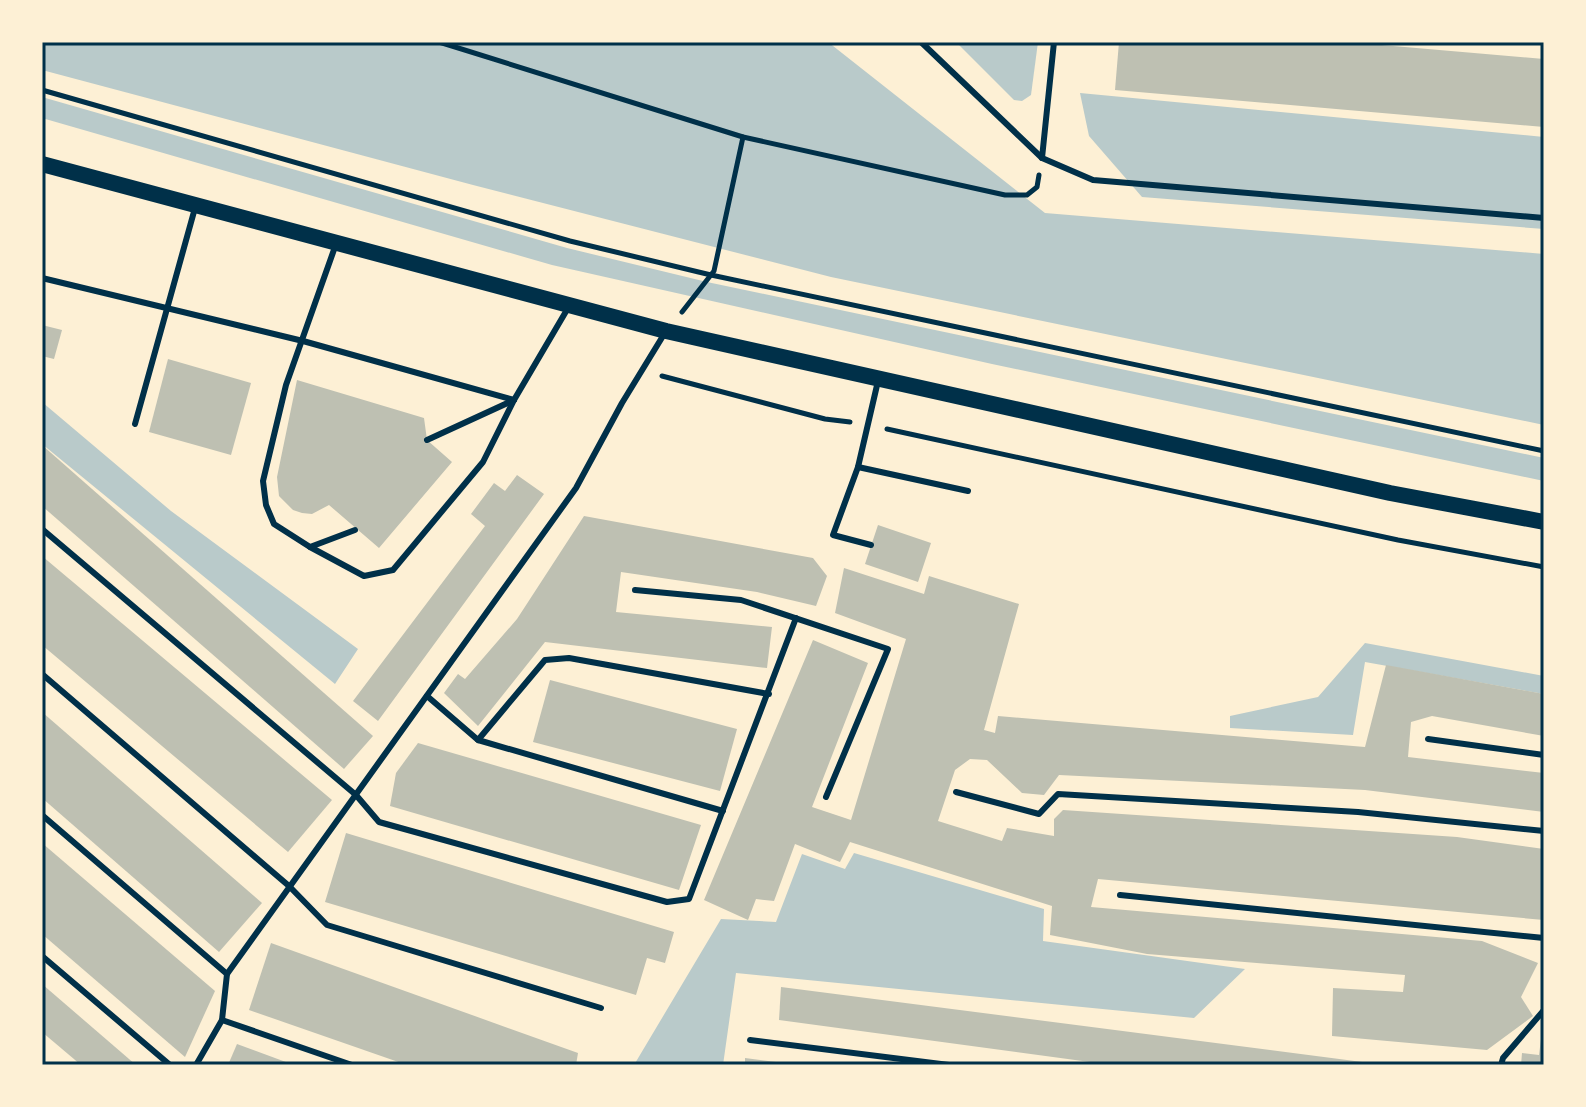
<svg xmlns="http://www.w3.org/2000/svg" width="1586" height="1107" viewBox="0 0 1586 1107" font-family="Mulish,sans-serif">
<rect width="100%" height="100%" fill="#fdf0d5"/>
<!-- green -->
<g fill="#b9caca">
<polygon points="42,42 828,42 1045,213 1544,254 1544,425 831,277 473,185 42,70"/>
<polygon points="956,42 1038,42 1031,95 1022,101 1014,100"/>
<polygon points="1080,93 1544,137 1544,229 1142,197 1089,136"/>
<polygon points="42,97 567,248 707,282 1544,458 1544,481 992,364 552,265 42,118"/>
<polygon points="42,402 171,511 358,649 335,684 42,444"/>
<polygon points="1365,643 1544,676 1544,694 1365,662 1353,735 1230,728 1230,716 1318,697"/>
<polygon points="854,853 1044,909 1043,941 1245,969 1194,1018 736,973 723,1065 634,1065 721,919 776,922 802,854 845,869"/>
</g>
<!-- building -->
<g fill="#bec0b2">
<polygon points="1119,42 1347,42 1544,59 1544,127 1115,90"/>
<polygon points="42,325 62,330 54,359 42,356"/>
<polygon points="168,359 251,383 231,455 149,432"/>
<polygon points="297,380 424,418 427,440 452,462 379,548 329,505 312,514 302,513 293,510 279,496 277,477"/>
<polygon points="42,445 373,736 344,769 42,506"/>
<polygon points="517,475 544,494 378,721 353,701 485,526 471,514 494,483 505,491"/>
<polygon points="584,516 813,558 827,576 816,606 757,592 621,572 616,612 772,627 767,668 545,642 478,726 444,693 458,674 465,679 517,619"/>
<polygon points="878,525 931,543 918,582 865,564"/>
<polygon points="42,556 332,800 288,852 42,645"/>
<polygon points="844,568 924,594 929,576 1019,604 984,730 995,733 998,716 1365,747 1386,665 1544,694 1544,736 1432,716 1411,722 1408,757 1544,773 1544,812 1365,790 1059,775 1044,795 1022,793 987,760 970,759 955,770 938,821 1002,841 1007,828 1054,836 1054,819 1063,810 1457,837 1544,849 1544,920 1098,879 1091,907 1482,941 1538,963 1521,997 1533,1016 1487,1050 1332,1036 1333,988 1403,992 1405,975 1147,954 1050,935 1052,906 850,842 840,862 795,844 774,901 756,899 748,920 704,900 813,640 868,663 812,807 851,820 906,639 835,613"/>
<polygon points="550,680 737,729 720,791 533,742"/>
<polygon points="42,712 262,903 219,952 42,798"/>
<polygon points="418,743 701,825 679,890 390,806 396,773"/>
<polygon points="346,833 674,932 665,963 647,958 636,995 325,902"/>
<polygon points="42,843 215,991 185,1057 42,934"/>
<polygon points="271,943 578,1053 576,1065 407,1065 249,1010"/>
<polygon points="42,984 136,1065 81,1065 42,1032"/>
<polygon points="781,987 1370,1063 1370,1065 1112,1065 779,1020"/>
<polygon points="1541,1039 1544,1040 1544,1065 1521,1065 1522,1053 1539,1055"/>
<polygon points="237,1044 294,1065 228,1065"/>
<polygon points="745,1058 784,1063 784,1065 745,1065"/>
</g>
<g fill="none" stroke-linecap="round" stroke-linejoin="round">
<!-- path -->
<g stroke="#003049" stroke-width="5">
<polyline points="439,42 743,137 1005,195 1027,195 1037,187 1039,175"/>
<polyline points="42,90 570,241 711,275 1544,451"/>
<polyline points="682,312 714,271 743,137"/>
<polyline points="662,376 825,419 850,422"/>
<polyline points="887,429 1398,540 1544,567"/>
</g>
<!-- service -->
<g stroke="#003049" stroke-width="6">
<polyline points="921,42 1042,158 1093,180 1544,218"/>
<polyline points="1042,158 1054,42"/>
<polyline points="336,244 286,385 263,481 266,505 274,524 310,547 355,530"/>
<polyline points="42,278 303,341 514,400"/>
<polyline points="135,424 195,208"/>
<polyline points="427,440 514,400"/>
<polyline points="858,467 968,491"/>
<polyline points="42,529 356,795 379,822 667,902 689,899 796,618"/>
<polyline points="871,545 833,535 858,467 878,381"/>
<polyline points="310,547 364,576 393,570 483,462 514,400 568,308"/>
<polyline points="635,590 741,600 888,649 826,797"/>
<polyline points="42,674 289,886 327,925 601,1008"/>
<polyline points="427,696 478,740 723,811"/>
<polyline points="1428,739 1544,755"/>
<polyline points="478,740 545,660 569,658 769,694"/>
<polyline points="956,792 1039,814 1058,794 1358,812 1544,831"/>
<polyline points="42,815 227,974"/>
<polyline points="1120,895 1544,938"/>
<polyline points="42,956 170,1065"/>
<polyline points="222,1020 352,1065"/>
<polyline points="750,1040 949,1065"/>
<polyline points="196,1065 222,1020 227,974 576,488 622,403 666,331"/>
<polyline points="1501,1065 1503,1058 1544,1010"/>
</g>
<!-- secondary -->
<polyline stroke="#003049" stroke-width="16" points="42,164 666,331 1390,493 1544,522"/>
</g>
<!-- border -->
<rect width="1586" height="1107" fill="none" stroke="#fdf0d5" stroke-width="88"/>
<rect x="44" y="44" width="1498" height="1019" fill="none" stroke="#003049" stroke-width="3"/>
</svg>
